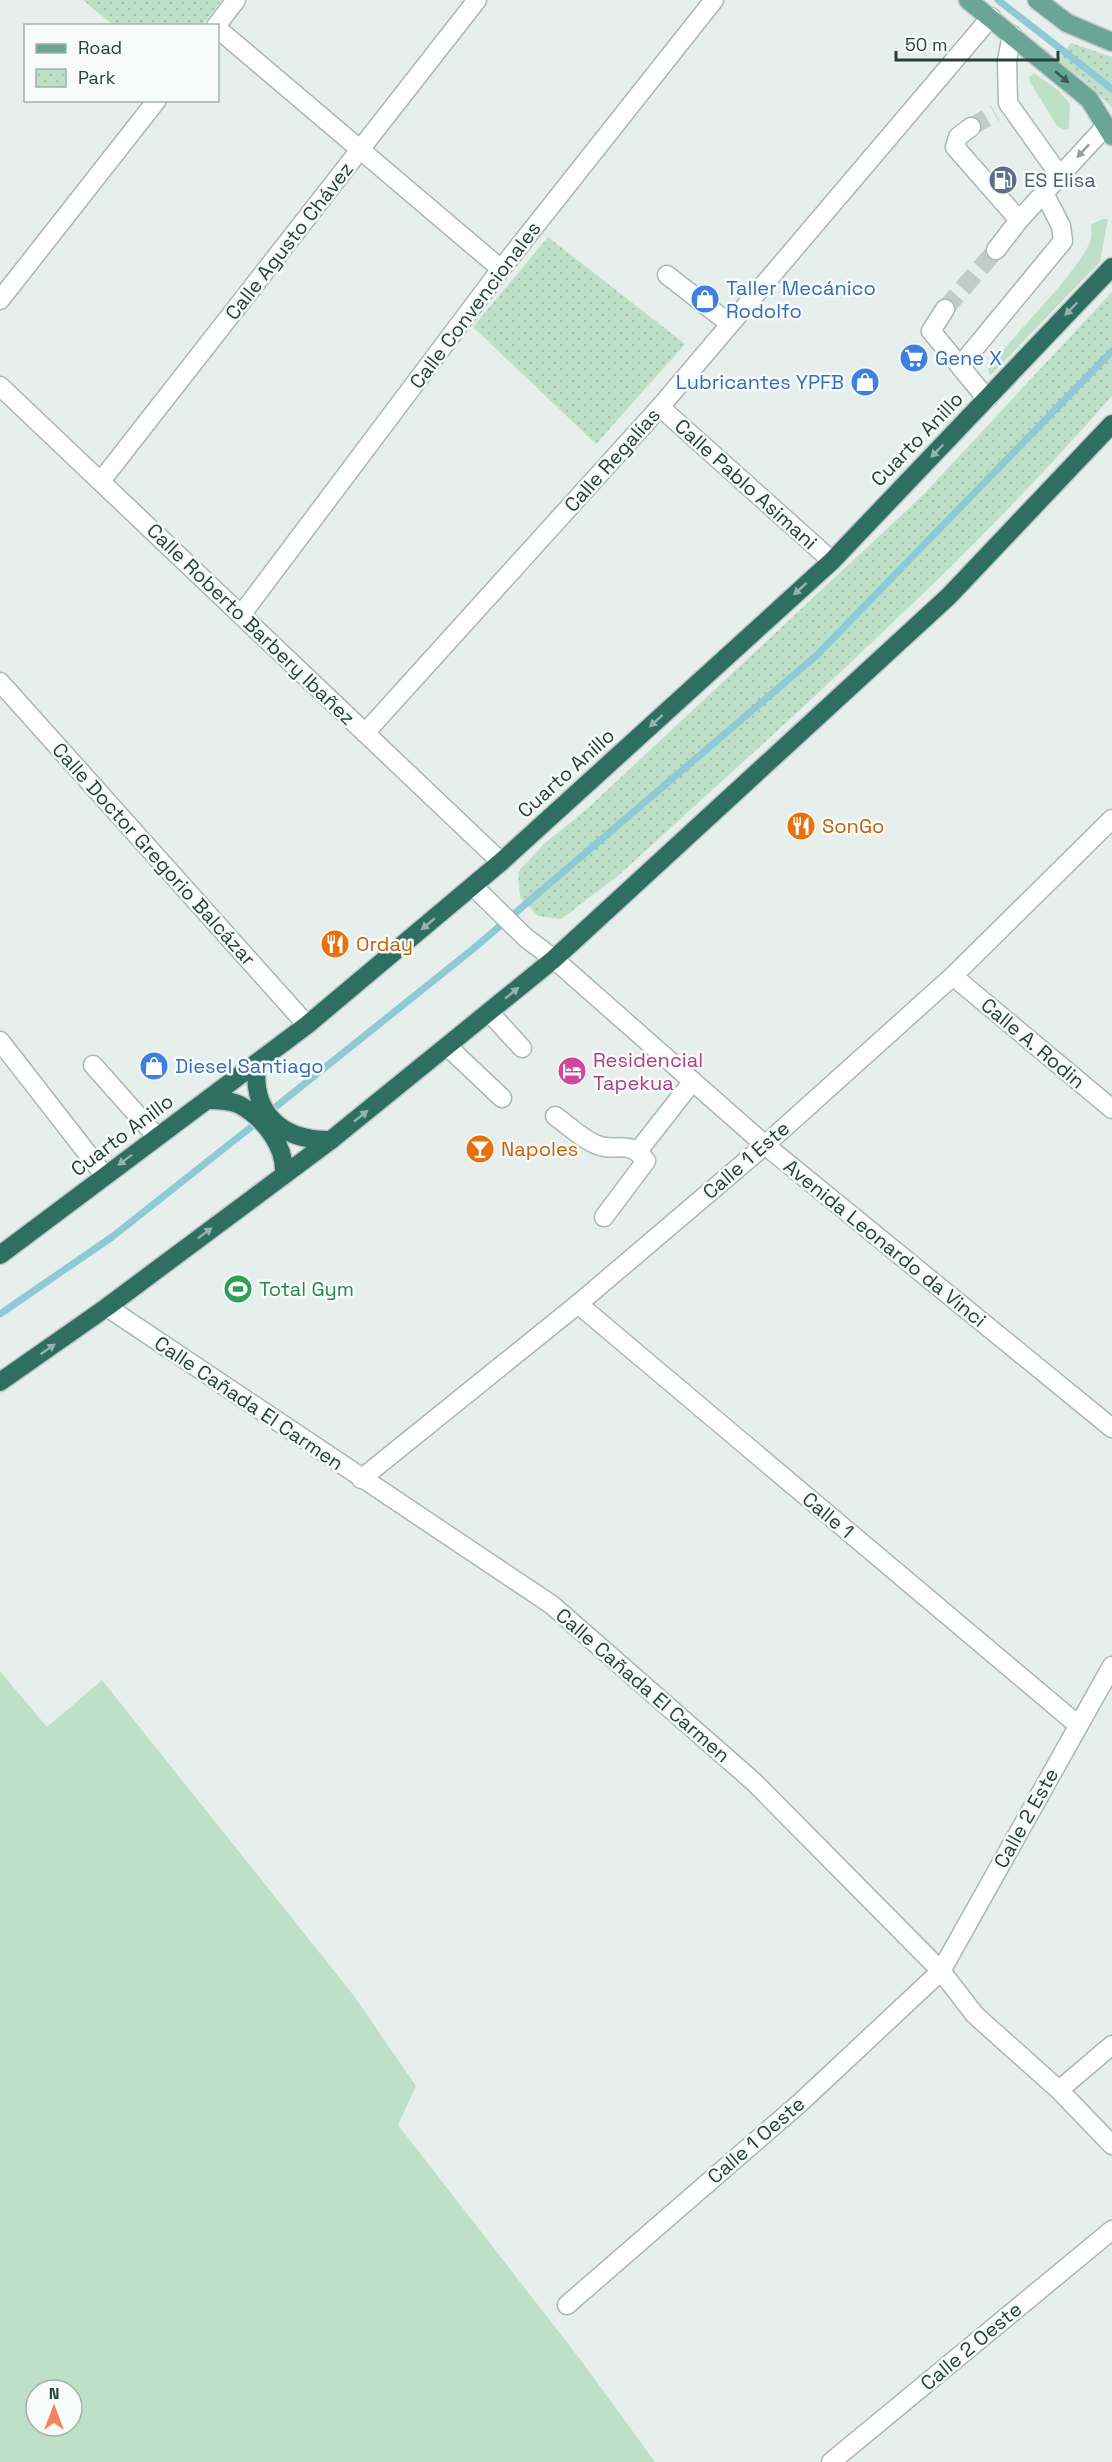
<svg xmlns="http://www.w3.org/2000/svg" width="1112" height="2462" viewBox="0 0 1112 2462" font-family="'Space Grotesk',sans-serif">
<defs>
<pattern id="park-dots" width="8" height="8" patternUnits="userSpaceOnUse" patternTransform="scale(1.5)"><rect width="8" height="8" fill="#bfe0c8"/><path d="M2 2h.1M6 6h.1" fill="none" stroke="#a4c1ad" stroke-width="1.8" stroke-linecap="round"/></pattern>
</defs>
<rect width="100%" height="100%" fill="#e6efeb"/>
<!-- green -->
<g fill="#bfe0c8" fill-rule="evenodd">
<polygon points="1034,73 1058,90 1070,104 1069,128 1065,130 1057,126 1030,82 1029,78"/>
<path d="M 1103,219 L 1108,219 L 1100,262 L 990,376 L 988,369 C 1008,340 1086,265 1091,238 C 1092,234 1091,229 1091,224 Z"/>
<path d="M 0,1671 L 47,1727 L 102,1680 L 354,1996 L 416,2086 L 398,2125 L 583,2363 L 655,2462 L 0,2462 ZM 36,2390 L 72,2390 L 72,2426 L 36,2426 Z"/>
</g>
<!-- park -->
<g fill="url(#park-dots)">
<polygon points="83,0 222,0 202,25 113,25"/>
<polygon points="1071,43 1112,57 1112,108 1084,80 1057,60"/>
<polygon points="548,237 685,344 596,444 473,327"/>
<path d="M 1112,292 L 1112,396 C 961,569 788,720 619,875 L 561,919 L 538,916 L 520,897 L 518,872 L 545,843 L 587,809 L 922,496 Z"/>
</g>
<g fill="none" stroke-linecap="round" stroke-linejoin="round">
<!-- stream -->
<g stroke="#8ec9d4" stroke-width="7">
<polyline points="998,0 1112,89"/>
<polyline points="268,1113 473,949 817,655 1112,351"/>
<polyline points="0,1314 112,1237 260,1120"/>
</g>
<!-- minor-tunnel -->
<g stroke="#bfccc8" stroke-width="18" stroke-dasharray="18 9" stroke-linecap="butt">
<polyline points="971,127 995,113"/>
<polyline points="945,309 996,250"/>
</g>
<!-- minor casing -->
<g stroke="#a8b8b2" stroke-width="21">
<g id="minor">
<polyline points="216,26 236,0"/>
<polyline points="218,29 501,269"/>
<polyline points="1012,35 1007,60 1008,103 1060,176"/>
<polyline points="971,127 958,137 955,147 1019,220 996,250"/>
<polyline points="1019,220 1106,126"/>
<polyline points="667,275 730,324"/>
<polyline points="0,300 157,100"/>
<polyline points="945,309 931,331 987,399"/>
<polyline points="960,366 1063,241 1061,226 1044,193"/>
<polyline points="0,386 501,862"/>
<polyline points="660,407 832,561"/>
<polyline points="101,481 477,0"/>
<polyline points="241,615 501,269 714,0"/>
<polyline points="0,682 307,1025"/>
<polyline points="365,733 660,407 991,17"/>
<polyline points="473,886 526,938 554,959 765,1145 1112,1428"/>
<polyline points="953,976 1112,1109"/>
<polyline points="489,1012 522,1048"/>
<polyline points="0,1041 105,1176"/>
<polyline points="447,1046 502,1098"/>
<polyline points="93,1065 157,1137"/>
<path d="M 555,1116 C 568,1125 581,1138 595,1144 C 615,1154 628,1137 646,1161 L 604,1217"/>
<polyline points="638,1151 693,1081"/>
<polyline points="578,1304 1078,1725"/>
<polyline points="107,1307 552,1605 754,1782 941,1971 975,2015 1059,2090 1112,2145"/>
<polyline points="361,1479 578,1304 765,1145 953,976 1112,819"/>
<polyline points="1059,2090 1112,2045"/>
<polyline points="567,2305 801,2102 941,1971 1112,1666"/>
<polyline points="831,2462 1112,2230"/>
</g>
</g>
<!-- major casing -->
<g stroke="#c2cac8" stroke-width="21">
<g id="major">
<polyline points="968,0 1089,99 1112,136"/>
<polyline points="1037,0 1067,23 1112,42"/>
</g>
</g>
<!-- highway casing -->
<g stroke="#c2cac8" stroke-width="21">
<g id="highway">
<path d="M 257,1063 C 251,1114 282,1141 331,1140"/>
<path d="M 207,1100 C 218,1100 230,1100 240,1105 C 265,1119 286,1147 284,1175"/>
<polyline points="0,1255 307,1025 501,862 832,561 1112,267"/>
<polyline points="0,1382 107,1307 331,1140 554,959 949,596 1112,424"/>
</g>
</g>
<!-- minor -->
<use href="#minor" stroke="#fff" stroke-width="18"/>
<!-- major -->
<use href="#major" stroke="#6aa596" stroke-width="18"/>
<!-- highway -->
<use href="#highway" stroke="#2f6f62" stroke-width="18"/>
</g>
<!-- one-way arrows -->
<defs><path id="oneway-solid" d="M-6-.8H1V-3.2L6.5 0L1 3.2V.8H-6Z" transform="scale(1.5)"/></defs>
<use fill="#365b51" href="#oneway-solid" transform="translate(1062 77) rotate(40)"/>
<use fill="#92a09c" href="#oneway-solid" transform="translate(1083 151) rotate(133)"/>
<g fill="#93b5ae">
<use href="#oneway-solid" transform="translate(1071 309) rotate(134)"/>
<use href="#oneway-solid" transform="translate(937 451) rotate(134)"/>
<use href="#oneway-solid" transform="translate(800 589) rotate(138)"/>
<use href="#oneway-solid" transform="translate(656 721) rotate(138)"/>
<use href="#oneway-solid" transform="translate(428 924) rotate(140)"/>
<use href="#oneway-solid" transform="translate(512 993) rotate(-39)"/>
<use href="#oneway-solid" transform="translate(361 1116) rotate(-39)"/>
<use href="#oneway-solid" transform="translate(125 1160) rotate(143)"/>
<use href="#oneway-solid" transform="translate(205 1233) rotate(-37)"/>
<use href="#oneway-solid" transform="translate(48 1349) rotate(-35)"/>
</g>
<!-- icons -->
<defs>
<g id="fuel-disc" transform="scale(1.5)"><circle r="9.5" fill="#5c6f8a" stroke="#f7fbf9"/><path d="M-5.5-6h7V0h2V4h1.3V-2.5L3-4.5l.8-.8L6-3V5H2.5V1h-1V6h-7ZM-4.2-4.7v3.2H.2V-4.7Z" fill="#fff"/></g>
<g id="shop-disc" transform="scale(1.5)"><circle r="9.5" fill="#3f7fe0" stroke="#f7fbf9"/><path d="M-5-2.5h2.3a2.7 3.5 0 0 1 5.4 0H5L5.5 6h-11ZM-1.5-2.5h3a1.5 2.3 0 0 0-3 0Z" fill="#fff"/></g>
<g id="supermarket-disc" transform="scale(1.5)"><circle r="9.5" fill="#3f7fe0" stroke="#f7fbf9"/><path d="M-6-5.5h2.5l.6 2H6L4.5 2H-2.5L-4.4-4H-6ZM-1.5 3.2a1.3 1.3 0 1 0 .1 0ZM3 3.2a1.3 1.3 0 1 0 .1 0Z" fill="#fff"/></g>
<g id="restaurant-disc" transform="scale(1.5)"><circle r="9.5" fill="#e8710a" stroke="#f7fbf9"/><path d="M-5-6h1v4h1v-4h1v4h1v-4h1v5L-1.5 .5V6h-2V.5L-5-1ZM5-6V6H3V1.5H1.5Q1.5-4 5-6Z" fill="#fff"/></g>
<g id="hotel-disc" transform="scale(1.5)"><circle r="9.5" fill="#d1479c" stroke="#f7fbf9"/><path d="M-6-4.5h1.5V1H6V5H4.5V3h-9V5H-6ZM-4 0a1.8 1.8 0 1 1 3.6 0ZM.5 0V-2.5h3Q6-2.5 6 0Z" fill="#fff"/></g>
<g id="bar-disc" transform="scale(1.5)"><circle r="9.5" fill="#e8710a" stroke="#f7fbf9"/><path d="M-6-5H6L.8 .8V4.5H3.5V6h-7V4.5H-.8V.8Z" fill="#fff"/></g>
<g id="stadium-disc" transform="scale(1.5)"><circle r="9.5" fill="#2e9e5b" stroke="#f7fbf9"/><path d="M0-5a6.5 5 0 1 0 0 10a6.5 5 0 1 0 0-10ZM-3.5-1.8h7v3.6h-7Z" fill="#fff"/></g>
</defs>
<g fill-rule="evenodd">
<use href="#fuel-disc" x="1003" y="180"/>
<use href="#shop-disc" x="705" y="299"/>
<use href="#supermarket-disc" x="914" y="358"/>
<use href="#shop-disc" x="865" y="382"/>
<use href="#restaurant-disc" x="801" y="826"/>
<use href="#restaurant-disc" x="335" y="944"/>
<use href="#shop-disc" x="154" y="1066"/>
<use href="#hotel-disc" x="572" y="1071"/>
<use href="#bar-disc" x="480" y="1149"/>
<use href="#stadium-disc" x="238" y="1289"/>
</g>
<g text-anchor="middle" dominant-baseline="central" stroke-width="5" stroke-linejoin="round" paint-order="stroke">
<!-- service labels -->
<g font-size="20" fill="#4e5e75" stroke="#f7fbf9" text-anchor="start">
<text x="1024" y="180">ES Elisa</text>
</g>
<!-- street labels -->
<g font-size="20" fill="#24423a" stroke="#f7fbf9">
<text transform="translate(289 241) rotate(-52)">Calle Agusto Chávez</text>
<text transform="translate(475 305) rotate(-53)">Calle Convencionales</text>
<text transform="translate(917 439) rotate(-46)">Cuarto Anillo</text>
<text transform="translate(612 460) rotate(-48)">Calle Regalías</text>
<text transform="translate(746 484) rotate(42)">Calle Pablo Asimani</text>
<text transform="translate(251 624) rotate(44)">Calle Roberto Barbery Ibañez</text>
<text transform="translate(566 773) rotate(-42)">Cuarto Anillo</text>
<text transform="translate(154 854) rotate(48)">Calle Doctor Gregorio Balcázar</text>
<text transform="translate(1033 1043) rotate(40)">Calle A. Rodin</text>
<text transform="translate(122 1135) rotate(-37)">Cuarto Anillo</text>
<text transform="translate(746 1160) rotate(-41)">Calle 1 Este</text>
<text transform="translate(885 1243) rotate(39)">Avenida Leonardo da Vinci</text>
<text transform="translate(249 1403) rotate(34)">Calle Cañada El Carmen</text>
<text transform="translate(828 1515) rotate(40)">Calle 1</text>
<text transform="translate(643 1685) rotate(41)">Calle Cañada El Carmen</text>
<text transform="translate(1026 1818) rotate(-61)">Calle 2 Este</text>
<text transform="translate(756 2140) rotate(-41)">Calle 1 Oeste</text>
<text transform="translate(971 2346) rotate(-40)">Calle 2 Oeste</text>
</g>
<!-- shop labels -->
<g font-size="20" fill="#366cbe" stroke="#f7fbf9" text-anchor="start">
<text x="726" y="288">Taller Mecánico<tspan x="726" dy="23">Rodolfo</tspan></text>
<text x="935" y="358">Gene X</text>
<text x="844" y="382" text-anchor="end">Lubricantes YPFB</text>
<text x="175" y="1066">Diesel Santiago</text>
</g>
<!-- food labels -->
<g font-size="20" fill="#c56008" stroke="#f7fbf9" text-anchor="start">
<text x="822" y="826">SonGo</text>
<text x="356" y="944">Orday</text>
<text x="501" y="1149">Napoles</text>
</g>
<!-- hotel labels -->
<g font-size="20" fill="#b23c85" stroke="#f7fbf9" text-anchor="start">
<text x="593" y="1060">Residencial<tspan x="593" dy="23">Tapekua</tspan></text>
</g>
<!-- leisure labels -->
<g font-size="20" fill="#27864d" stroke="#f7fbf9" text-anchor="start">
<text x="259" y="1289">Total Gym</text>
</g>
</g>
<!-- legend -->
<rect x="24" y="24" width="195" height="78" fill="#f7fbf9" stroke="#a3b1ad" stroke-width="1.5"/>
<rect x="36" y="44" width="30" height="9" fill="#6aa596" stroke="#a3b1ad" stroke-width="1.5"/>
<text x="78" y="54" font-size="18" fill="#24423a">Road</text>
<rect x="36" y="69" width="30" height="18" fill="url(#park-dots)" stroke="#a3b1ad" stroke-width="1.5"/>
<text x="78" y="84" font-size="18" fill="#24423a">Park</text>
<!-- north arrow -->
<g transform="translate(54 2408)"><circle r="28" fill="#f7fbf9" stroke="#a3b1ad" stroke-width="1.5"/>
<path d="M0-4.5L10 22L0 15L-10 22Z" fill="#f4845f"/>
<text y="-9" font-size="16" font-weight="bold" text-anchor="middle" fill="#24423a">N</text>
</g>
<!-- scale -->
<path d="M896 51v9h162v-9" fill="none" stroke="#24423a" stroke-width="3"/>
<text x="905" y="51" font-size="18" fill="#24423a" stroke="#f7fbf9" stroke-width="4.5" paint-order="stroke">50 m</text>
</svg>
